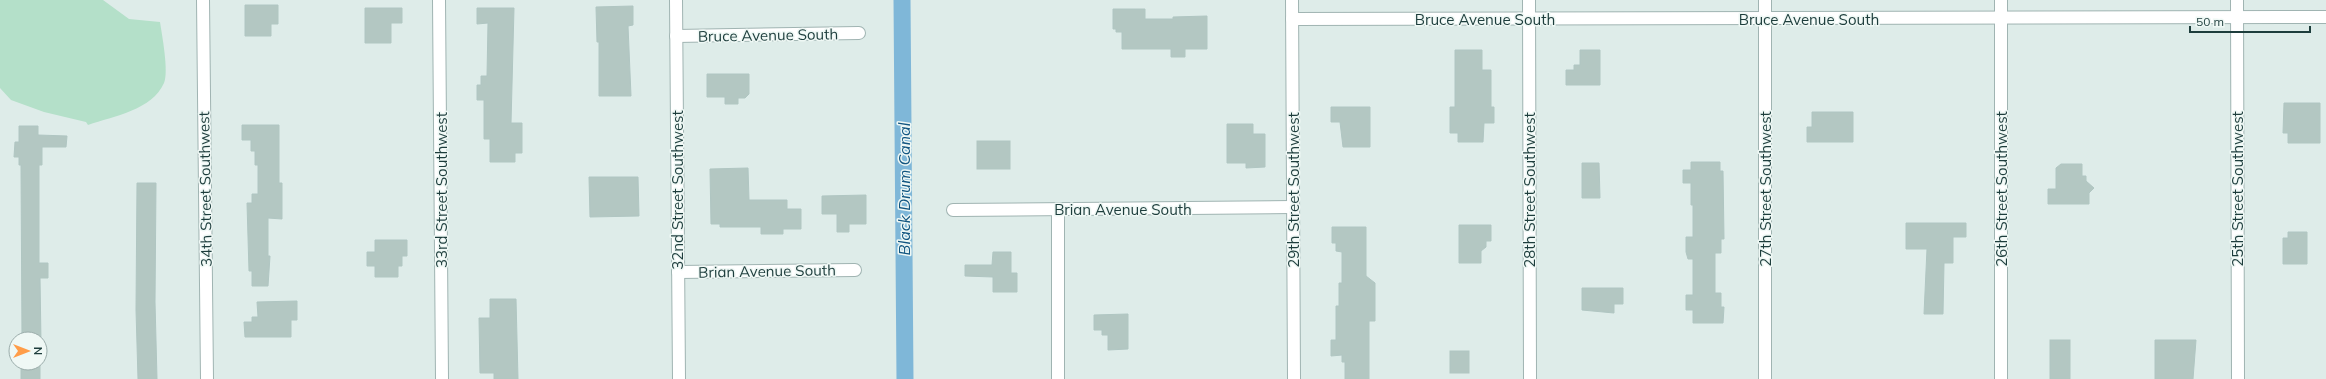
<svg xmlns="http://www.w3.org/2000/svg" width="2326" height="379" viewBox="0 0 2326 379" font-family="Mulish,sans-serif">
<rect width="100%" height="100%" fill="#deece9"/>
<!-- green -->
<path fill="#b4e0c9" d="M 0,0 L 103,0 L 129,19 L 160,22 C 162,35 169,72 164,83 C 152,110 114,116 88,125 L 86,122 L 44,112 L 11,100 L 0,88 Z"/>
<g fill="none" stroke-linecap="round" stroke-linejoin="round">
<!-- canal -->
<polyline stroke="#7fb7d8" stroke-width="17" points="902,0 905,379"/>
</g>
<!-- building -->
<g fill="#b3c7c2" stroke="#b0c6c2">
<polygon points="245,5 278,5 278,24 271,24 271,36 245,36"/>
<polygon points="633,6 633,25 628,26 631,96 599,96 599,42 597,42 596,7"/>
<polygon points="365,8 402,8 402,23 391,23 391,43 365,43"/>
<polygon points="477,8 514,8 511,123 522,123 522,153 515,153 515,162 490,162 490,139 484,139 484,100 477,100 477,85 481,85 481,76 487,76 488,23 477,24"/>
<polygon points="1113,9 1145,9 1145,19 1173,19 1173,17 1207,16 1207,49 1185,49 1185,57 1171,57 1171,49 1122,49 1122,32 1116,32 1116,29 1113,29"/>
<polygon points="1455,50 1482,50 1482,70 1491,70 1491,107 1494,107 1494,123 1484,123 1483,142 1458,142 1458,133 1450,133 1450,107 1455,107"/>
<polygon points="1580,50 1600,50 1600,85 1566,85 1566,70 1574,70 1574,65 1580,65"/>
<polygon points="707,74 749,74 749,94 745,98 738,98 738,104 725,104 725,97 707,97"/>
<polygon points="2284,103 2320,103 2320,143 2288,143 2288,133 2283,133"/>
<polygon points="1331,107 1370,107 1370,147 1343,147 1340,122 1331,122"/>
<polygon points="1812,112 1853,112 1853,142 1807,142 1807,127 1812,127"/>
<polygon points="1227,124 1253,124 1253,134 1265,134 1265,167 1246,168 1246,163 1227,163"/>
<polygon points="242,125 279,125 279,183 282,183 282,219 268,218 268,256 270,256 268,286 252,286 252,271 249,271 247,203 252,203 252,194 258,194 258,165 255,165 255,151 251,151 251,140 242,140"/>
<polygon points="19,126 38,126 38,135 67,136 66,147 42,147 42,165 39,165 39,263 48,263 48,278 40,278 41,343 40,339 22,339 21,165 19,165 19,157 14,157 15,142 19,142"/>
<rect x="977" y="141" width="33" height="28"/>
<polygon points="1691,162 1720,162 1720,171 1723,171 1724,239 1721,239 1721,253 1715,253 1715,293 1721,293 1721,307 1724,307 1723,323 1693,323 1693,310 1686,310 1686,295 1693,295 1693,259 1688,259 1686,252 1686,237 1693,237 1693,205 1691,205 1691,183 1683,183 1683,170 1691,170"/>
<polygon points="1582,163 1599,163 1600,198 1582,198"/>
<polygon points="2061,164 2082,164 2082,176 2086,176 2086,181 2094,188 2089,193 2089,204 2048,204 2048,189 2056,189 2056,168"/>
<polygon points="748,168 749,200 787,200 787,209 801,209 801,229 783,229 783,234 761,234 761,227 720,227 720,224 711,224 710,169"/>
<polygon points="589,177 638,177 639,216 590,217"/>
<polygon points="137,183 156,183 155,302 157,379 138,379 136,310"/>
<polygon points="866,195 866,224 849,224 849,232 837,232 837,214 822,214 822,196"/>
<polygon points="1906,223 1966,223 1966,237 1953,237 1953,263 1944,263 1943,314 1924,314 1927,249 1906,249"/>
<polygon points="1459,225 1491,225 1491,241 1486,241 1486,247 1481,251 1481,263 1459,263"/>
<polygon points="1332,227 1366,227 1366,276 1375,283 1375,321 1369,321 1369,379 1345,379 1345,362 1342,362 1342,355 1331,356 1331,340 1336,340 1336,306 1339,306 1339,283 1342,283 1342,252 1336,251 1336,243 1332,243"/>
<polygon points="2288,232 2307,232 2307,264 2283,264 2283,238 2288,238"/>
<polygon points="375,240 407,240 407,256 402,256 402,266 398,266 398,277 375,277 375,266 367,266 367,252 375,252"/>
<polygon points="993,252 1011,252 1011,273 1017,273 1017,292 993,292 993,277 965,276 965,265 992,265"/>
<polygon points="1582,288 1623,288 1623,304 1614,304 1614,313 1582,310"/>
<polygon points="490,299 516,299 518,379 494,379 494,373 480,373 479,318 490,318"/>
<polygon points="297,301 297,320 291,320 291,337 245,337 244,322 252,322 252,317 258,317 257,302"/>
<polygon points="1128,314 1128,349 1108,350 1108,335 1102,335 1102,330 1094,330 1094,315"/>
<rect x="2050" y="340" width="20" height="39"/>
<polygon points="2155,340 2196,340 2193,379 2155,379"/>
<rect x="1450" y="351" width="19" height="22"/>
<rect x="21" y="363" width="19" height="16"/>
</g>
<g fill="none" stroke-linecap="round" stroke-linejoin="round">
<!-- street casing -->
<g stroke="#a0b4b2" stroke-width="14">
<g id="street">
<polyline points="203,0 207,379"/>
<polyline points="439,0 442,379"/>
<polyline points="676,0 679,379"/>
<polyline points="1292,0 1294,379"/>
<polyline points="1529,0 1530,379"/>
<polyline points="1765,0 1765,379"/>
<polyline points="2001,0 2001,379"/>
<polyline points="2237,0 2238,379"/>
<polyline points="1292,19 2326,17"/>
<polyline points="676,36 859,33"/>
<polyline points="953,210 1292,207"/>
<polyline points="678,272 855,270"/>
<polyline points="1058,379 1058,209"/>
</g>
</g>
<!-- street -->
<use href="#street" stroke="#fff" stroke-width="12"/>
</g>
<g text-anchor="middle" dominant-baseline="central" stroke-width="3" stroke-linejoin="round" paint-order="stroke">
<!-- street labels -->
<g font-size="15" fill="#1d3d3c" stroke="#eff8f5">
<text x="1485" y="19">Bruce Avenue South</text>
<text x="1809" y="19">Bruce Avenue South</text>
<text transform="translate(768 35) rotate(-1)">Bruce Avenue South</text>
<text transform="translate(205 189) rotate(-91)">34th Street Southwest</text>
<text transform="translate(1765 189) rotate(-90)">27th Street Southwest</text>
<text transform="translate(2001 189) rotate(-90)">26th Street Southwest</text>
<text transform="translate(2237 189) rotate(-90)">25th Street Southwest</text>
<text transform="translate(441 190) rotate(-90)">33rd Street Southwest</text>
<text transform="translate(677 190) rotate(-90)">32nd Street Southwest</text>
<text transform="translate(1293 190) rotate(-90)">29th Street Southwest</text>
<text transform="translate(1529 190) rotate(-90)">28th Street Southwest</text>
<text x="1123" y="209">Brian Avenue South</text>
<text transform="translate(767 271) rotate(-1)">Brian Avenue South</text>
</g>
<!-- water labels -->
<g font-size="16" font-style="italic" fill="#115580" stroke="#eff8f5">
<text transform="translate(904 189) rotate(-90)">Black Drum Canal</text>
</g>
</g>
<!-- north arrow -->
<g transform="translate(28 351) rotate(90)"><circle r="19" fill="#eff8f5" stroke="#9badab"/>
<path d="M0-3L7 15L0 10L-7 15Z" fill="#ff9d49"/>
<text y="-6" font-size="11" font-weight="bold" text-anchor="middle" fill="#1d3d3c">N</text>
</g>
<!-- scale -->
<path d="M2190 26v6h120v-6" fill="none" stroke="#1d3d3c" stroke-width="2"/>
<text x="2196" y="26" font-size="12" fill="#1d3d3c" stroke="#eff8f5" stroke-width="3" paint-order="stroke">50 m</text>
</svg>
